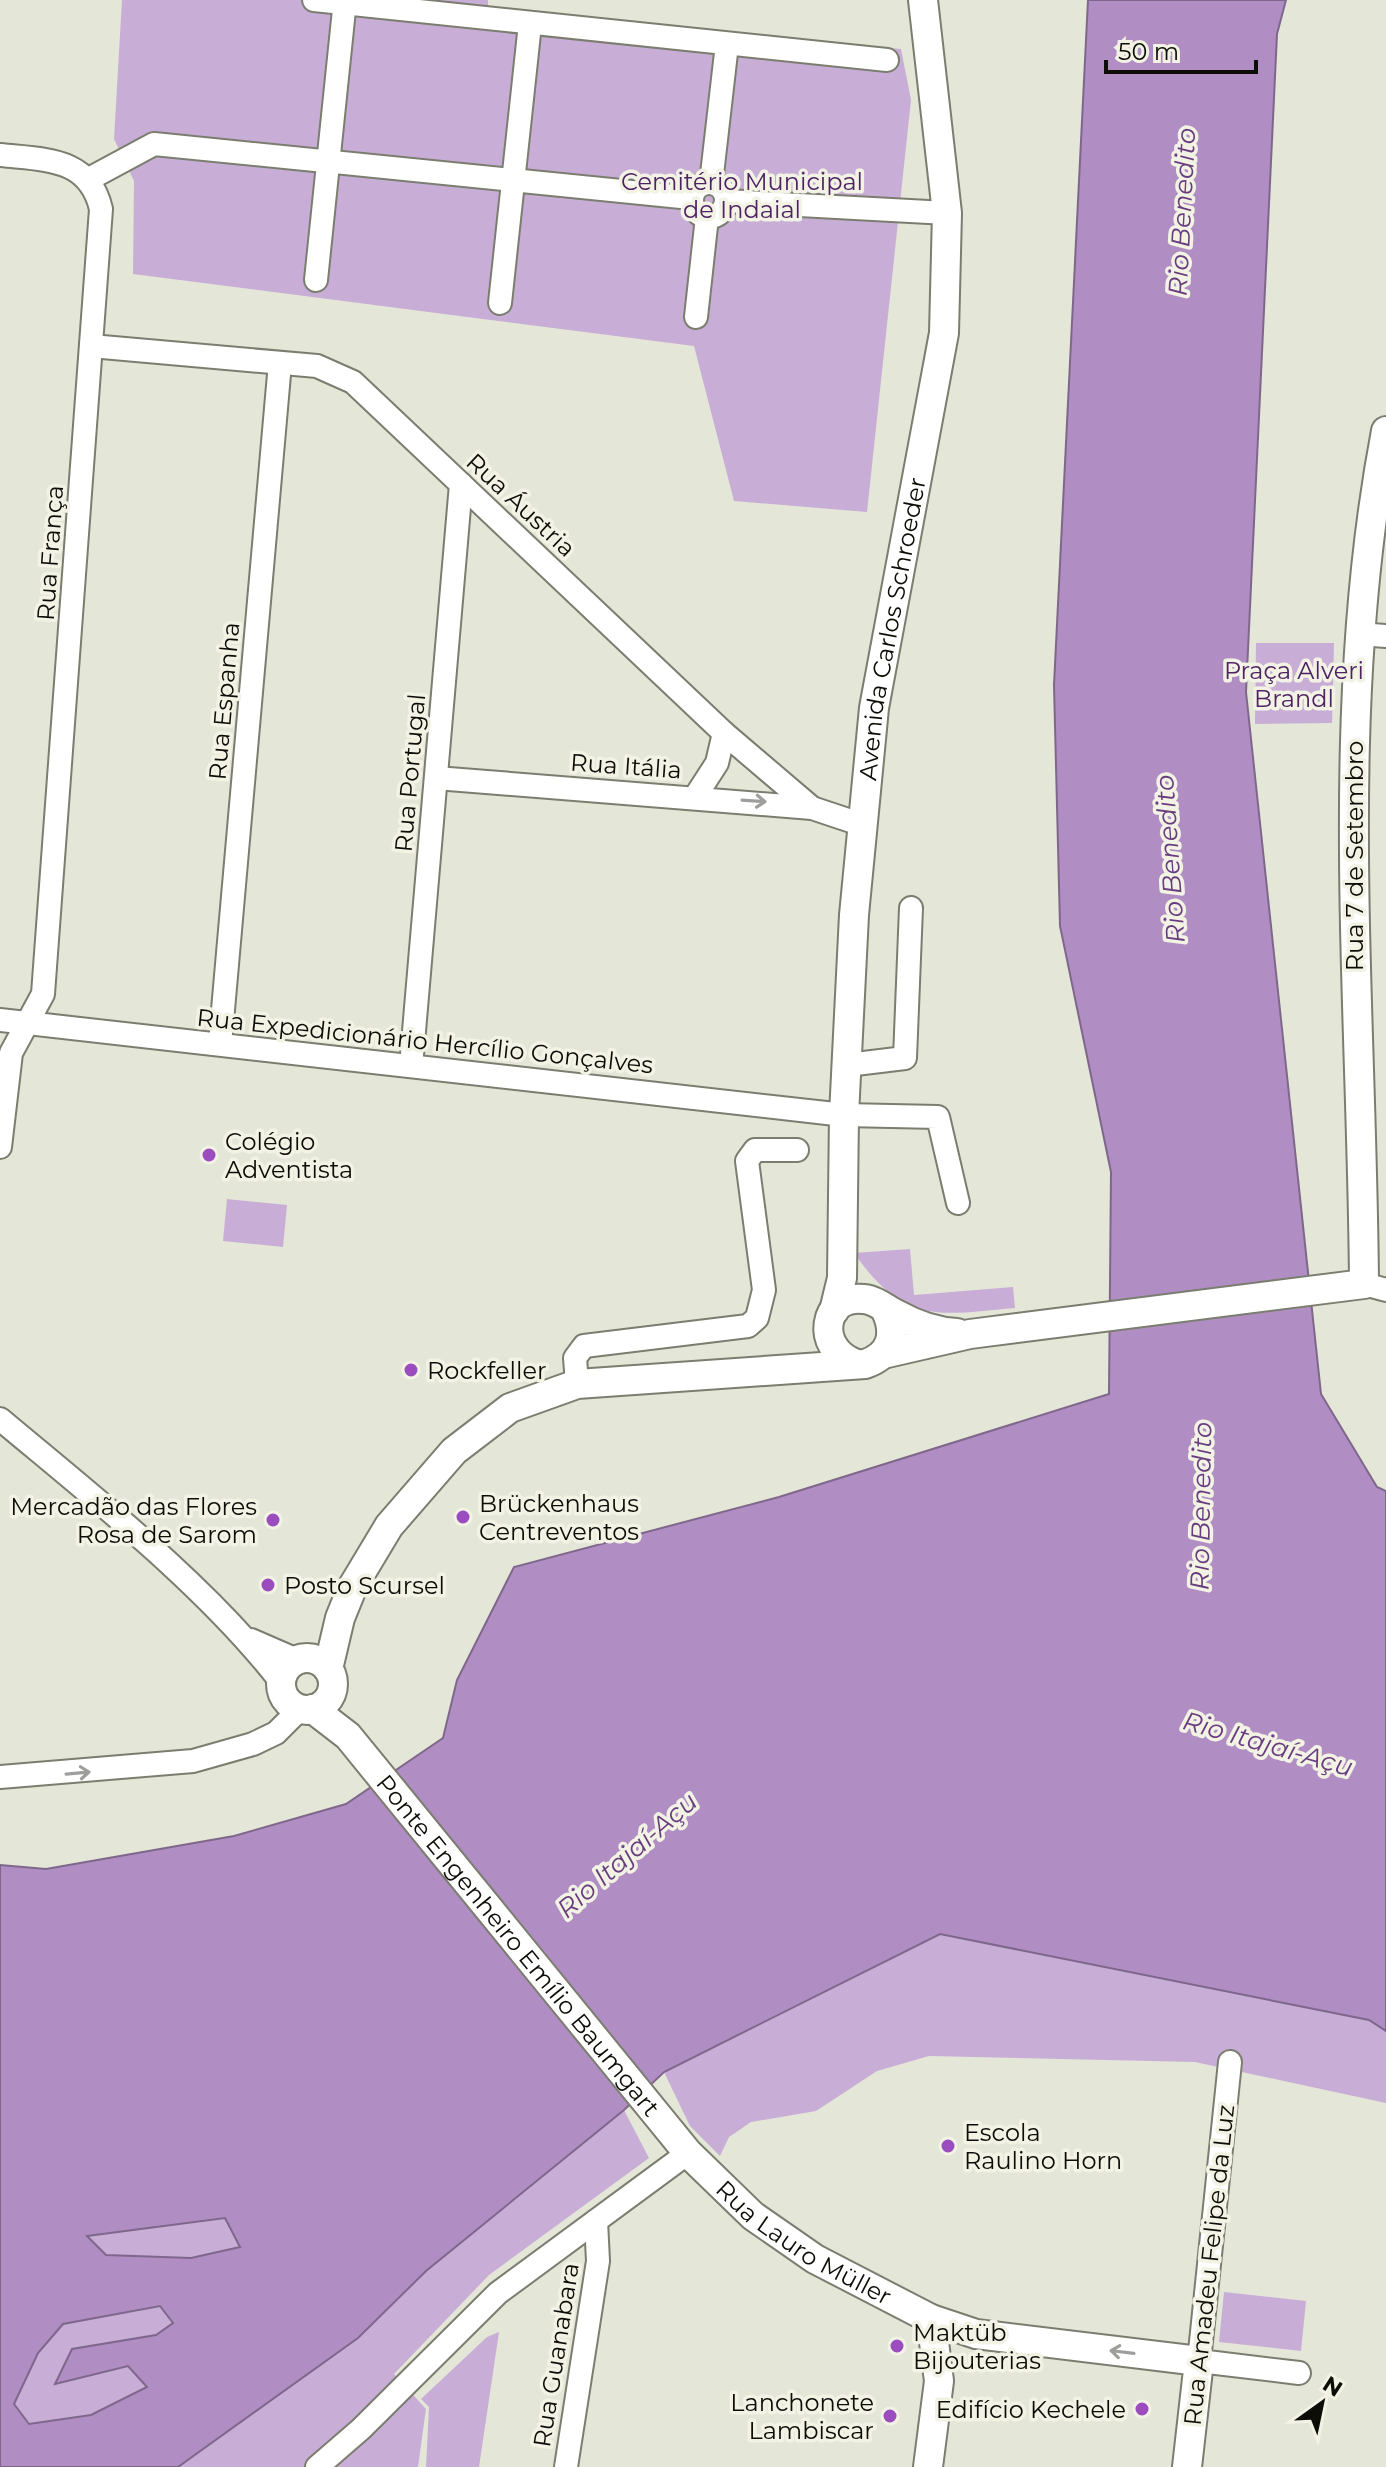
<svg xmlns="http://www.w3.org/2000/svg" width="1386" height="2467" viewBox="0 0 1386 2467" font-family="Montserrat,sans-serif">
<rect width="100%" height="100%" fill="#e4e6d7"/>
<!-- green -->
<g fill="#c8aed7">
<polygon points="122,0 488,0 488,15 901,49 911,100 867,512 734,501 694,346 133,274 134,181 114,139"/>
<polygon points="1256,643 1334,643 1332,723 1255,724"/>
<polygon points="227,1199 287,1205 283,1247 223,1241"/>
<path d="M 910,1249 L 914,1295 L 1013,1287 L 1015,1308 C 937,1315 905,1325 854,1253 Z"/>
<polygon points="940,1934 1369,2020 1386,2031 1386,2103 1195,2062 929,2056 877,2071 816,2111 751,2122 729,2137 720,2156 690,2126 664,2072"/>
<polygon points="624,2110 649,2158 489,2275 394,2374 426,2409 418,2467 178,2467 358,2338 426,2271"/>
<polygon points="226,2218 241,2247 191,2258 106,2255 87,2236"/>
<polygon points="1224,2292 1306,2301 1301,2351 1219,2342"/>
<polygon points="161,2306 174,2322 156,2335 72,2349 56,2383 129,2366 147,2387 91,2415 30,2424 14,2404 38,2353 63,2324"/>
<polygon points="499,2332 479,2467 426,2467 429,2407 421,2399 487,2337"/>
</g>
<!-- water -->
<path fill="#b08ec3" stroke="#7f678b" stroke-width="2" fill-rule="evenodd" d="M 1088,0 L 1286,0 L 1277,34 L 1246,692 L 1321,1394 L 1377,1487 L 1386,1491 L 1386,2031 L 1369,2020 L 940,1934 L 664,2072 L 624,2110 L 426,2271 L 358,2338 L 178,2467 L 0,2467 L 0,1865 L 46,1869 L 234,1836 L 346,1804 L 443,1738 L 457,1680 L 514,1567 L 779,1497 L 1109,1394 L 1111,1172 L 1060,926 L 1054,685 ZM 225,2218 L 240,2247 L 191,2258 L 106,2255 L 87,2236 ZM 160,2306 L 173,2323 L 156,2335 L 72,2349 L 55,2384 L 128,2366 L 147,2387 L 91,2415 L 29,2424 L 14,2404 L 38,2353 L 63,2324 Z"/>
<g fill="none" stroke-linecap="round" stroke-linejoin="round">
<!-- minor casing -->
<g stroke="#7b7d6f" stroke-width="26">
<g id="minor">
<polyline points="314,0 887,60"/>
<path d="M 0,155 C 45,160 89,157 101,209 L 43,994 L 11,1053 L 0,1147"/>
<polyline points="89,179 154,144 691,198"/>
<circle cx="709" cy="200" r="17"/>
<polyline points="711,183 727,44"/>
<polyline points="726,201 947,213"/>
<polyline points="316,280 345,0"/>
<polyline points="500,303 530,24"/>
<polyline points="696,317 707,217"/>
<polyline points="91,346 317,366 353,382 724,733 812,808 863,825"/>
<polyline points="1359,634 1386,636"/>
<polyline points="436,778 812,808"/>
<polyline points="695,797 717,763 724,733"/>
<polyline points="0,1020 844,1115 938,1117 958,1203"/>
<polyline points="220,1044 280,363"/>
<polyline points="847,1065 905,1058 911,908"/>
<polyline points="411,1066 461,484"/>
<polyline points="1364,1284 1386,1290"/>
<polyline points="577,1384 575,1358 584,1346 748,1326 757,1318 764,1290 747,1161 755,1150 797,1150"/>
<path d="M 0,1419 C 93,1497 207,1586 281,1682"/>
<polyline points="251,1640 297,1660"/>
<polyline points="0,1777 193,1761 253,1744 276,1733 300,1709"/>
<polyline points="1230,2062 1199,2361 1299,2373"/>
<polyline points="317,2467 361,2429 498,2293 688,2153"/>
<polyline points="566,2467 598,2261 596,2221"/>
</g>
</g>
<!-- major casing -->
<g stroke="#7b7d6f" stroke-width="32">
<g id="major">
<path id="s1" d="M 834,1311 L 842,1278 L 844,1115 L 854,915 L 874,708 L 944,333 L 947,213 L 923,0"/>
<path d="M 883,1354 L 970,1334 L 1364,1284 C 1362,998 1332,714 1386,431"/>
<path d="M 854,1363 C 815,1348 822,1294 864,1299 C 876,1300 887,1310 898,1315 C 916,1325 937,1332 957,1333"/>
<circle cx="307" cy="1684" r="26"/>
<path d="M 328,1669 L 340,1618 L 353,1586 L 389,1526 L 454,1451 L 510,1408 L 577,1384 L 865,1364 C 892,1355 897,1333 885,1309"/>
<path id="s2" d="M 313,1709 L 348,1736 L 688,2153 L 753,2216 L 815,2259 L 931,2319 L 976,2334 L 1199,2361 L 1187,2467"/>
<polyline points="928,2467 939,2381 931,2319"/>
</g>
</g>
<!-- minor -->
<use href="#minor" stroke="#fff" stroke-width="22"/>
<!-- major -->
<use href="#major" stroke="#fff" stroke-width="28"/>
</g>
<!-- one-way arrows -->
<defs><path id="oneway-shaft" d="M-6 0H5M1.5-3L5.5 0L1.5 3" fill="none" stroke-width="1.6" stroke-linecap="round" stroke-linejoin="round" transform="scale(2)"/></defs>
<g stroke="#9e9e9c">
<use href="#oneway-shaft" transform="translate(754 801) rotate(4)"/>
<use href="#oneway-shaft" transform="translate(78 1773) rotate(-5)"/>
<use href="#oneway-shaft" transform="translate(1122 2352) rotate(-173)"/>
</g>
<!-- markers -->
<g fill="#9b4dbf" stroke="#f2f3e4" stroke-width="3">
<circle cx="209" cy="1155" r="8"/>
<circle cx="411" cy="1370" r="8"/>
<circle cx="463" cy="1517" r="8"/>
<circle cx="273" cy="1520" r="8"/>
<circle cx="268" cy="1585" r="8"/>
<circle cx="948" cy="2146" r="8"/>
<circle cx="897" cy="2346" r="8"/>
<circle cx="1142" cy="2409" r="8"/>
<circle cx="890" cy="2416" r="8"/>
</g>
<g text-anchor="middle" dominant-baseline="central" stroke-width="7" stroke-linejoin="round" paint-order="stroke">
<!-- park labels -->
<g font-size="24" fill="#4e2263" stroke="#f2f3e4">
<text x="742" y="181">Cemitério Municipal<tspan x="742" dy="28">de Indaial</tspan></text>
<text x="1294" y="670">Praça Alveri<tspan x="1294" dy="28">Brandl</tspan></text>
</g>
<!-- street labels -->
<g font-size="24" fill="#0d0d08" stroke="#f2f3e4">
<text transform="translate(521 505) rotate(43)">Rua Áustria</text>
<text transform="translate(50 553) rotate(-86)">Rua França</text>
<text stroke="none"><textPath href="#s1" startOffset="686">Avenida Carlos Schroeder</textPath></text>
<text transform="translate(224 701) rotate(-85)">Rua Espanha</text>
<text transform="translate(626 766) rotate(4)">Rua Itália</text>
<text transform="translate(410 773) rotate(-85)">Rua Portugal</text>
<text transform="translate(1354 856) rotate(-90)">Rua 7 de Setembro</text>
<text transform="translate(425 1041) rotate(6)">Rua Expedicionário Hercílio Gonçalves</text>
<text stroke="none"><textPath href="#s2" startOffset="314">Ponte Engenheiro Emílio Baumgart</textPath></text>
<text stroke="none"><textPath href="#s2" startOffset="730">Rua Lauro Müller</textPath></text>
<text transform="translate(1209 2265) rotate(-84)">Rua Amadeu Felipe da Luz</text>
<text transform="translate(556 2355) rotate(-81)">Rua Guanabara</text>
</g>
<!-- poi labels -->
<g font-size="24" fill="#0d0d08" stroke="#f2f3e4" text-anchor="start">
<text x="225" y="1141">Colégio<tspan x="225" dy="28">Adventista</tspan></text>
<text x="427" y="1370">Rockfeller</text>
<text x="479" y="1503">Brückenhaus<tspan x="479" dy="28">Centreventos</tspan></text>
<text x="257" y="1506" text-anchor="end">Mercadão das Flores<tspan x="257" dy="28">Rosa de Sarom</tspan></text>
<text x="284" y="1585">Posto Scursel</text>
<text x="964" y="2132">Escola<tspan x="964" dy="28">Raulino Horn</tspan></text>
<text x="913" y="2332">Maktüb<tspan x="913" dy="28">Bijouterias</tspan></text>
<text x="874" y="2402" text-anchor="end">Lanchonete<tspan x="874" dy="28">Lambiscar</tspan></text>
<text x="1126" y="2409" text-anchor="end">Edifício Kechele</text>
</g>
<!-- water labels -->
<g font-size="26" font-style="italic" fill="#683c7e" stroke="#f2f3e4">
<text transform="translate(1182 212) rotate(-87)">Rio Benedito</text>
<text transform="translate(1170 859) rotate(-94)">Rio Benedito</text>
<text transform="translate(1201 1506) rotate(-89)">Rio Benedito</text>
<text transform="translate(1268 1744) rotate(16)">Rio Itajaí-Açu</text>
<text transform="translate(627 1855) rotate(-41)">Rio Itajaí-Açu</text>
</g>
</g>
<!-- north arrow -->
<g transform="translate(1322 2403) rotate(33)" stroke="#f2f3e4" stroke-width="6" paint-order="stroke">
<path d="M0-6L14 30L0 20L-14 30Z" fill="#0d0d08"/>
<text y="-12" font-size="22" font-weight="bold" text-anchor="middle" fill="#0d0d08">N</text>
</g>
<!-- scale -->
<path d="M1106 60v12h150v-12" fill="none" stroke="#0d0d08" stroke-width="4"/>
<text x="1118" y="60" font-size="24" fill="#0d0d08" stroke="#f2f3e4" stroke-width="6" paint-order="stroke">50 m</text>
</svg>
